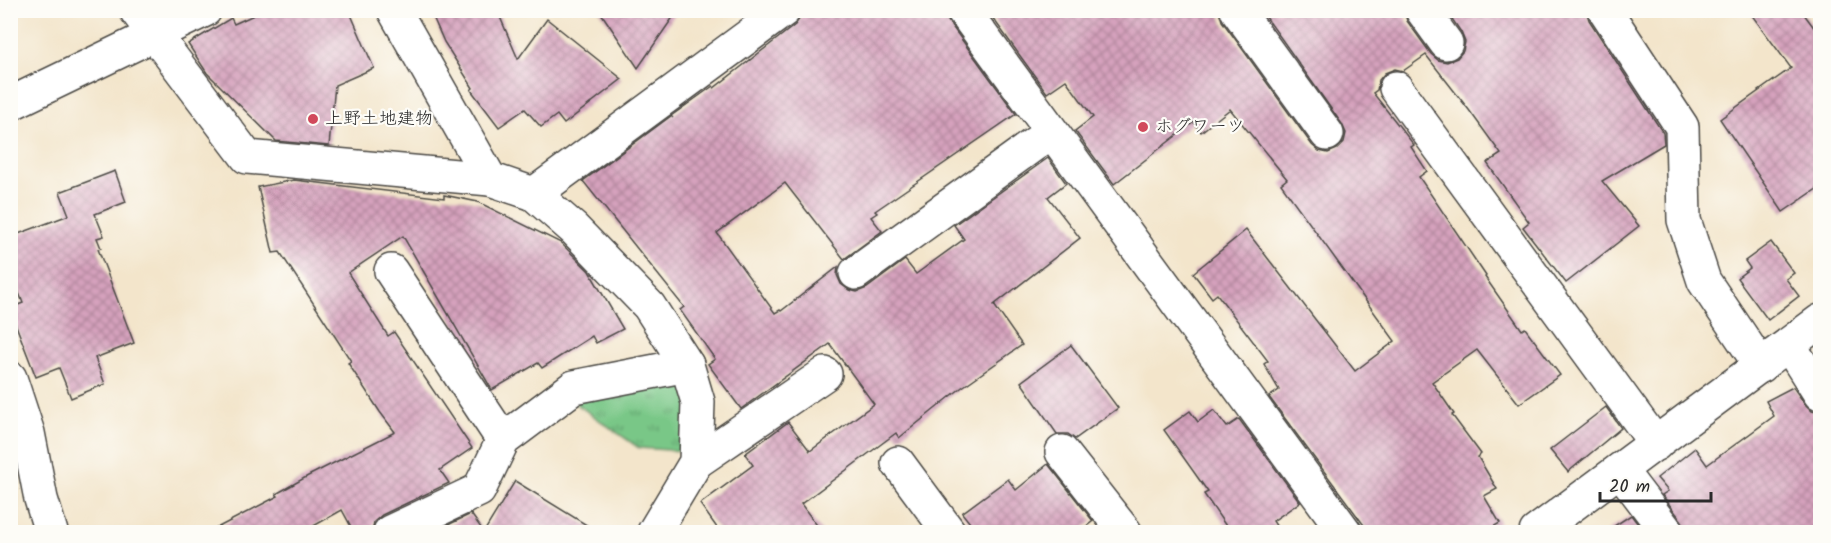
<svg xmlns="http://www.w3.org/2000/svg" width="1831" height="543" viewBox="0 0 1831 543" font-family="Kalam,'Klee One',sans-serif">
<defs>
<pattern id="park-tufts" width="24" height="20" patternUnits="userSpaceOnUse" patternTransform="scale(1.5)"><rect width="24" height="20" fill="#79c787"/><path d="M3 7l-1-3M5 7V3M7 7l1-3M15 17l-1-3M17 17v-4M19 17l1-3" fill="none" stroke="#63a26f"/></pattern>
<pattern id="building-cross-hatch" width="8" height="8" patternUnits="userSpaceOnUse" patternTransform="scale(1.5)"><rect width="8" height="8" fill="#d6a2bd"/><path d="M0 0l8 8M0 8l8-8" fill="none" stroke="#ae849a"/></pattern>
</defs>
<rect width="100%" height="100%" fill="#fdfcf7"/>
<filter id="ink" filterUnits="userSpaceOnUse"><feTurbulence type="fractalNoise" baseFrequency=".0167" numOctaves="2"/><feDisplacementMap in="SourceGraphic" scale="12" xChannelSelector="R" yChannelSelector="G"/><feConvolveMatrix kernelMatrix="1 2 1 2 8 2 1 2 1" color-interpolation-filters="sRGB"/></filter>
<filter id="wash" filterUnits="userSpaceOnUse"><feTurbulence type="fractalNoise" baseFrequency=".008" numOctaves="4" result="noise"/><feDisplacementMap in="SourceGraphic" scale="24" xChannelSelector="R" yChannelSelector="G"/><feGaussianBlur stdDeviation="1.35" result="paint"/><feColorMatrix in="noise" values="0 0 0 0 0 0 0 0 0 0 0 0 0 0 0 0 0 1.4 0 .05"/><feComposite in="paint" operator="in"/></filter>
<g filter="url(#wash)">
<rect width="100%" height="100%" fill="#f3e5cb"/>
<!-- park -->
<polygon fill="url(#park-tufts)" stroke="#527959" stroke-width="1.5" points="687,365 697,452 639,448 564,395"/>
<g id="blocks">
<!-- building -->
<g fill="url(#building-cross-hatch)">
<polygon points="265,10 349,10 374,68 335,85 329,146 276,141 207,73 188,44 231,18 234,24"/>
<polygon points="430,10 497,10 518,59 547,19 622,79 564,124 557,115 541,127 525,109 499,127 471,90 473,88 444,42"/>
<polygon points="599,10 678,10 638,68"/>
<polygon points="811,10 945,10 948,21 1016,114 875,211 877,213 871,217 882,231 844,259 785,183 717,233 775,313 780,310 781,311 838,267 837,275 841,284 849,290 857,292 867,288 905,260 916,274 964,239 954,225 1048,158 1066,183 1048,197 1080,238 994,305 1022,345 961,388 899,438 896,433 801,504 822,532 720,532 700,504 753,465 745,454 788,422 810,451 874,404 830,344 741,409 708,364 715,359 680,310 684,307 583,181 671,116 673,118 671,116 713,86 714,88 795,25 802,15"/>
<polygon points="987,10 1219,10 1222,21 1312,145 1319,151 1328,153 1337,149 1344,142 1346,133 1342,124 1261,10 1404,10 1407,21 1431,54 1438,60 1447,62 1457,58 1463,51 1465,42 1461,32 1446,10 1586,10 1589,20 1663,133 1664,144 1602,181 1639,226 1566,283 1523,227 1529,222 1487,163 1501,154 1469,110 1426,55 1403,71 1395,69 1385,73 1379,80 1377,90 1373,93 1414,145 1411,147 1427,171 1419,177 1486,276 1485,277 1522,330 1525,328 1560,375 1519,404 1477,350 1432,382 1454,414 1452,415 1481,454 1478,457 1497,489 1484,496 1500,523 1484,532 1369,532 1269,397 1279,390 1264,364 1268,361 1217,294 1212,298 1193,273 1246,230 1355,371 1395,341 1281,184 1287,179 1230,109 1201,132 1194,122 1114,184 1075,131 1093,117 1066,80 1047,93"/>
<polygon points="1748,10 1801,10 1821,37 1821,186 1783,212 1720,119 1791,68"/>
<polygon points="115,171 126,202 95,214 104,236 97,238 101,248 98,249 134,343 95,358 105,384 71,398 59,368 36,377 10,310 10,308 23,303 10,270 10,237 69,215 60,192"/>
<polygon points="294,180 444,198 444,195 478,202 561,243 589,271 623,329 596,343 592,336 542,368 538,363 492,390 403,236 348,273 388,336 394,332 472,448 440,470 449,483 382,515 374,522 372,532 354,532 342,510 303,532 209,532 278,496 276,494 308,476 395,432 380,412 348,363 351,361 280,252 273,253 258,187"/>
<polygon points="1771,242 1794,273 1786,279 1799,296 1768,320 1737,278 1750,268 1745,261"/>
<polygon points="1071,345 1118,408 1075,439 1068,434 1057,434 1021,382"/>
<polygon points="1793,387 1805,404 1812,411 1821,413 1821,524 1810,532 1685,532 1682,521 1662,495 1668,491 1657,478 1695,448 1707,465 1774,416 1766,401"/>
<polygon points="1606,407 1621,428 1568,472 1550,450"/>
<polygon points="1214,410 1227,427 1239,419 1300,502 1273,521 1280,532 1230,532 1204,494 1208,492 1164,430 1190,411 1198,422"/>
<polygon points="1048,464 1093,521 1079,532 977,532 962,513 1008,479 1016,490"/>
<polygon points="515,481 598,532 433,532 471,514 484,532"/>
<polygon points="1631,515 1644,532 1605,532"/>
</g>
</g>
</g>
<g filter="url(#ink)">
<use href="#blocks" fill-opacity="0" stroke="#494743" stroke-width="1.5"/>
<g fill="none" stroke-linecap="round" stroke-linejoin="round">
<!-- minor casing -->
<g stroke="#494743" stroke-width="36">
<g id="minor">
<polyline points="136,10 247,157 490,179"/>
<polyline points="394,10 490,179 534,194 574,229 649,306 687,365 698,402 696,462 654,532"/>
<polyline points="963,10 1345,532"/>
<polyline points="1237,10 1327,134"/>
<polyline points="1422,10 1446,43"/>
<polyline points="1605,10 1682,127 1684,220 1704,281 1761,366"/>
<polyline points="1396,88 1656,444"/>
<polyline points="10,104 205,10"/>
<polyline points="534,194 784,10"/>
<polyline points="391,271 503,440"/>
<polyline points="856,273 1051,132"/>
<polyline points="1789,345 1820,394"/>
<polyline points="10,378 28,433 41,499 51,532"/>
<polyline points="1062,452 1125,532"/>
<polyline points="696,462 825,374"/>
<polyline points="898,463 949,532"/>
<polyline points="1620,470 1667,532"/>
<polyline points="390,532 479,490 503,440 574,387 687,365"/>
<polyline points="1536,532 1820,321"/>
</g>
</g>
<!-- minor -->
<use href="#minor" stroke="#fff" stroke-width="33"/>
</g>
</g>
<!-- markers -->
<g fill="#d1495b" stroke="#fdfcf7" stroke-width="2">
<circle cx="313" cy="119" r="6"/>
<circle cx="1143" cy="127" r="6"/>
</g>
<g text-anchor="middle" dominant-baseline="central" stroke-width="4.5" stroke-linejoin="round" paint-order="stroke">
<!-- poi labels -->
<g font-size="18" fill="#2b2b2b" stroke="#fdfcf7" text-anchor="start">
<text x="325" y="119">上野土地建物</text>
<text x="1155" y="127">ホグワーツ</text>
</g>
</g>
<!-- margin -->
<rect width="1831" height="543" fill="none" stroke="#fdfcf7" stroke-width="36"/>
<!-- scale -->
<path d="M1600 492v9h111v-9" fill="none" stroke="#2b2b2b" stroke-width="3"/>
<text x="1609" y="492" font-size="18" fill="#2b2b2b" stroke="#fdfcf7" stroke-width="4.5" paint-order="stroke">20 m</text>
</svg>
